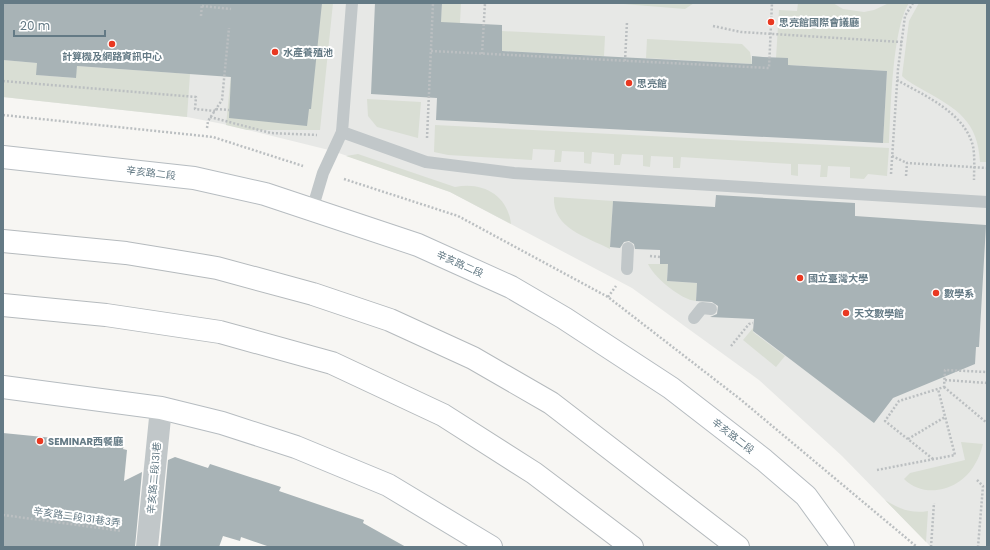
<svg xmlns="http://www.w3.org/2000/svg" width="990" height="550" viewBox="0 0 990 550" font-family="Poppins,'Noto Sans TC',sans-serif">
<rect width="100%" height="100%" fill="#f7f6f3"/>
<!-- built -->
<polygon fill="#e7e8e6" points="3,3 987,3 987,547 931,547 842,456 759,380 632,288 450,192 333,151 223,124 187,117 3,97"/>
<!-- green -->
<g fill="#d9ded4">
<polygon points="238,3 333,3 320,130 247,130 226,125"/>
<polygon points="442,3 461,3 460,23 465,23 439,48"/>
<polygon points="611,3 694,3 685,9"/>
<path d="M 798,3 L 833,3 L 843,9 L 864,12 L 874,10 L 889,3 L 909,3 C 892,29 891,110 889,143 L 883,143 L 887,71 L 788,65 L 788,58 L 776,58 L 779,10 L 797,11 Z"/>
<path d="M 919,3 L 987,3 L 987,162 L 980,162 C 978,121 957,109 925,91 C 917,86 908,82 902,76 L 909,21 Z"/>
<polygon points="502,31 605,36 604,56 501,51"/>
<polygon points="647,39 742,44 750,52 752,64 646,58"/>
<polygon points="3,60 37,63 37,75 75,78 77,66 190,74 187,117 3,97"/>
<polygon points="367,99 421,102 418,138 377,127 368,116"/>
<polygon points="435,125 889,148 887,176 868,174 864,179 850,178 850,167 828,166 827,177 820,177 821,165 798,164 798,176 791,175 791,164 681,157 680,168 673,168 673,157 651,156 650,167 643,166 643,155 622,154 620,165 614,165 614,154 592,152 591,164 584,163 584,152 562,151 561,162 554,162 555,150 533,149 532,160 448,155 434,152"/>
<path d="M 358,154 L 455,187 C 482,181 508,195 511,224 L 450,192 L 346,156 Z"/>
<path d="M 554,197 L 613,201 L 610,249 C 587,237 552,228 554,197 Z"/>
<path d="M 648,264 L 668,264 L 667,281 L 697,283 L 696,301 C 681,300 654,277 648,264 Z"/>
<polygon points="753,328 753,332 785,356 776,367 743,340"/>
<path d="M 961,442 L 983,444 C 981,451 979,458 975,464 C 961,490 925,500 904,479 L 910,473 L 965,460 Z"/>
<path d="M 885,500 C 900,509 911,514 928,511 L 926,542 Z"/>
</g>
<!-- building -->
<g fill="#a8b3b6">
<polygon points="3,3 322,3 311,109 309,109 307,126 229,118 231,77 77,66 76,78 36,75 37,63 3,60"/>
<polygon points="375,3 442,3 441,22 502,25 502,51 752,64 752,56 763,57 788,58 788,65 887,71 883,143 436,120 437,98 371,94"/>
<polygon points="716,195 855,203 855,216 986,225 979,347 976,347 975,364 893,398 874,423 753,331 754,319 710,317 717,314 718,306 712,302 696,301 697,283 667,281 668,264 660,264 660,250 635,249 634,244 629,241 624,242 620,248 610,247 613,201 715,207"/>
<polygon points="3,433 124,445 123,449 127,450 124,481 142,472 135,547 3,547"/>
<polygon points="175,457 208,468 210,464 281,487 279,491 364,520 363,523 406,547 270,547 241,537 240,541 223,536 219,547 160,547 168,460"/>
</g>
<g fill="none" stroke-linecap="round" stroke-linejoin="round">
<!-- secondary casing -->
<g stroke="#b6bcc0" stroke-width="24">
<g id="secondary">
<polyline points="3,157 194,178 265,194 418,245 511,287 564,318 671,388 764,460 806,496 843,547"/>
<polyline points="3,387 161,408 222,423 296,447 388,485 491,547"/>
</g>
</g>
<!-- primary casing -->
<g stroke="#b5babd" stroke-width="24">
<g id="primary">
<polyline points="3,241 126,253 217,268 313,294 390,320 473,358 551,403 738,547"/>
<polyline points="3,305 106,315 220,332 332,363 443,415 534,473 632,547"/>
</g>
</g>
<!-- path -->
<g stroke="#bbbfc1" stroke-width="2.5" stroke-dasharray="2 2" stroke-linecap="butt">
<polyline points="202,6 231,9"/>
<polyline points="201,16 202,3"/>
<polyline points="713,26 741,32 902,42"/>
<polyline points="431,51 769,68 772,3"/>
<polyline points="482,54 485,3"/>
<polyline points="625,61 627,22"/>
<path d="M 897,80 C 925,96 964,112 973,146 C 975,157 974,169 974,180"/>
<polyline points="3,81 196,97 195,109 215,111"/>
<polyline points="216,109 229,110"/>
<polyline points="3,115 213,137 303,166"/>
<polyline points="210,117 271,133 317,135"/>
<polyline points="207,128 208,121 222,100 229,28"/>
<polyline points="427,138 433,3"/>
<polyline points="892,156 907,163"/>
<polyline points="891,174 898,69 905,16 913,3"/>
<polyline points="906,176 907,163 987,168"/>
<polyline points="344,179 458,216 608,297 740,399 917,547"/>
<polyline points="650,256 660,257"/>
<polyline points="608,297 616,286"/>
<polyline points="731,346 749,324 753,323"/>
<polyline points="945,380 987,383"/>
<polyline points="944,387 987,423"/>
<polyline points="908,439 945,417"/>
<polyline points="933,459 885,421 899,401 944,387 945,370 987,372"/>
<polyline points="877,470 955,455 938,389"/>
<polyline points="977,480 983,486 978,547"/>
<polyline points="3,515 122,531"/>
<polyline points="931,547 934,503"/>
</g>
<!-- service -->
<g stroke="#c1c7c9" stroke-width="12">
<polyline points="352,3 342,132 426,162 514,173 987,202"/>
<polyline points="312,210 323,173 342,132"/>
<polyline points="627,269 628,248"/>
<polyline points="694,318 702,308 711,309"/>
</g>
<!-- minor -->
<polyline stroke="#c1c7c9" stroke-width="22" points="147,547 161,408"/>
<!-- secondary -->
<use href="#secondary" stroke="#fff" stroke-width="22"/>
<!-- primary -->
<use href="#primary" stroke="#fff" stroke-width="22"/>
</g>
<!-- markers -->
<g fill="#e93821" stroke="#fff" stroke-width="1.5">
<circle cx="771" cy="22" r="4"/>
<circle cx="112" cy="44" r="4"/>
<circle cx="275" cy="52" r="4"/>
<circle cx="629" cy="83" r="4"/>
<circle cx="800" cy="278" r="4"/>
<circle cx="936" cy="293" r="4"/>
<circle cx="846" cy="313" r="4"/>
<circle cx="40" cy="441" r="4"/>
</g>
<g text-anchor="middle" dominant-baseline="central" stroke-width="4" stroke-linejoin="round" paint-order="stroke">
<!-- poi labels -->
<g font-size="10" font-weight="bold" fill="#647a85" stroke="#fff" text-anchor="start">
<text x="779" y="22">思亮館國際會議廳</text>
<text x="283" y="52">水產養殖池</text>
<text x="112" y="56" text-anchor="middle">計算機及網路資訊中心</text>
<text x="637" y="83">思亮館</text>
<text x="808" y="278">國立臺灣大學</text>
<text x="944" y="293">數學系</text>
<text x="854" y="313">天文數學館</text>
<text x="48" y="441">SEMINAR西餐廳</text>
</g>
<!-- street labels -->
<g font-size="10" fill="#647a85" stroke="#fff">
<text transform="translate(151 173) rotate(7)">辛亥路二段</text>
<text transform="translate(460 264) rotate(24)">辛亥路二段</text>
<text transform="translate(733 436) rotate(38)">辛亥路二段</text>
<text transform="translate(154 478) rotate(-85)">辛亥路二段131巷</text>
<text transform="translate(77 517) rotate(8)">辛亥路二段131巷3弄</text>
</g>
</g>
<!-- border -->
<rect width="990" height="550" fill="none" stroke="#647a85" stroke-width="8"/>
<!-- scale -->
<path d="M14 30v6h91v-6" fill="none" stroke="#647a85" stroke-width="2"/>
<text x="20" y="30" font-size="12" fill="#647a85" stroke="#ffffff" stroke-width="3" paint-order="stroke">20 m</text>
</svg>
